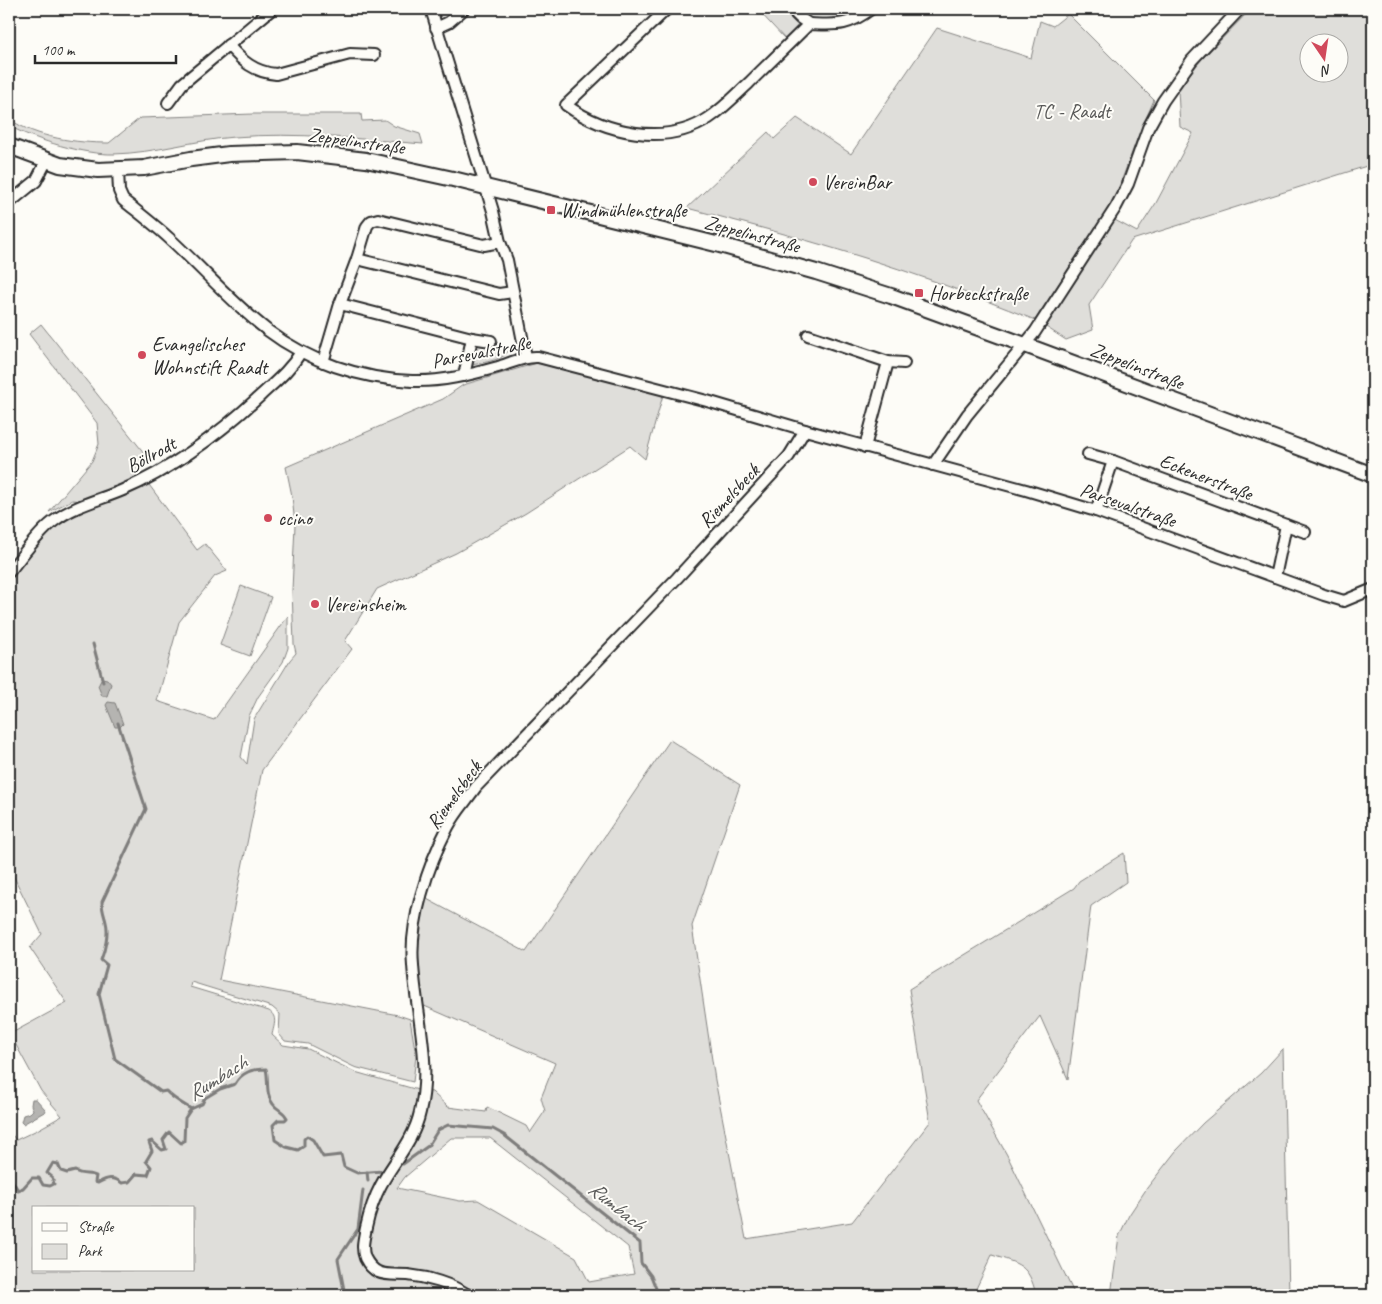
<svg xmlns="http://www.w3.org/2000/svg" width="1382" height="1304" viewBox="0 0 1382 1304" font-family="Caveat,sans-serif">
<rect width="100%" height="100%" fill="#fdfcf7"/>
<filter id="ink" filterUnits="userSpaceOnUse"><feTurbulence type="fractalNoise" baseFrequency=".02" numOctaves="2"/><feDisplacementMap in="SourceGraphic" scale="10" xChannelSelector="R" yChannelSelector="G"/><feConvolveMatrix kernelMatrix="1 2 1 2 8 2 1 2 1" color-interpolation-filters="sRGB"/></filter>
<g filter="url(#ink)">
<!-- green -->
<g fill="#dfdeda" stroke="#858482" fill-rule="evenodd">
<polygon points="757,9 781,9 798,26 785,39"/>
<path d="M 1251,9 L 1373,9 L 1373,164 L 1132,240 L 1089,305 L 1093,330 L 1066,340 L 1046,327 L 1113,219 L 1137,232 L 1156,203 L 1193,133 L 1180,127 L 1178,89 L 1201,60 ZM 1310,42 L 1340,42 L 1340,72 L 1310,72 Z"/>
<path d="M 1068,14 L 1154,100 L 1137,139 L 1115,198 L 1035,320 C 1000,306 964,292 928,279 C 849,251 768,229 687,208 L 768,132 L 774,139 L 797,118 L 851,154 L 937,28 L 1031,58 L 1040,21 L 1053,26 Z"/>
<path d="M 253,114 L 361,114 L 362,121 L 385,120 L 394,126 L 420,134 L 423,144 C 361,139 297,132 234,137 C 194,140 155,153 114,154 C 85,155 35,140 9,126 L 9,119 C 37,138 76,143 109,143 L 140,118 Z"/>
<polygon points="41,324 145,454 135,480 81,501 72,500 49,512 92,461 99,444 97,423 29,334"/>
<path d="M 478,342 L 481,342 L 509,349 C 505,361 483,362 472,365 L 471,363 L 474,346 Z"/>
<path d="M 537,363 L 663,395 L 645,459 L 630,446 L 526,513 L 456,553 L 377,589 L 345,641 L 352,649 L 262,770 L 219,980 L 398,1015 L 410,1019 L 416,1056 L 413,1082 L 354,1067 L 308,1044 L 285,1041 L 279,1034 L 280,1014 L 272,1007 L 191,982 L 190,987 L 269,1011 C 278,1017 274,1025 272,1035 L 283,1045 L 308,1049 L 355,1072 L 418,1090 L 432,1092 L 448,1107 L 486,1112 L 487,1107 L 526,1126 L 530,1133 L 545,1111 L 541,1098 L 555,1063 L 422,1005 L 415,966 L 423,897 L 526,952 L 670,740 L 740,785 L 692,926 L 715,1080 L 746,1239 L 852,1222 L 930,1122 L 909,989 L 1074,888 L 1079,881 L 1124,853 L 1126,882 L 1091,906 L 1068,1079 L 1040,1016 L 976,1100 L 1007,1155 L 1075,1295 L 1036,1295 C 1029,1264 1019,1264 992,1255 L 973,1295 L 9,1295 L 9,1131 L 16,1140 L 37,1130 L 62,1116 L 41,1091 L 10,1034 L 67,1003 L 30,948 L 42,934 L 9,867 L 9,576 L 49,529 L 61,520 L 147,482 L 197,550 L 205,544 L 227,571 L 215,576 L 179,622 L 157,701 L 214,720 L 288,616 L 288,648 L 283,662 L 258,697 L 249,716 L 241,757 L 247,764 L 254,719 L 290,660 L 296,653 L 294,644 L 292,590 L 295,525 L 292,496 L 286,467 L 443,399 L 463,385 ZM 451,1138 L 490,1138 L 628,1247 L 634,1274 L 589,1282 L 576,1257 L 478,1200 L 460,1201 L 397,1188 L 405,1177 ZM 34,1208 L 194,1208 L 194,1270 L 34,1270 Z"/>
<polygon points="241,586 271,597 250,656 220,645"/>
<polygon points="1283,1049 1289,1295 1111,1295 1119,1236 1129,1215 1147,1188 1176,1151 1203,1123 1261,1073"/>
</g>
<!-- water -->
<g fill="#b5b4b1" stroke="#7e7d7b">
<polygon points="102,678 107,679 111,684 107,696 102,696 98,686"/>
<polygon points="108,702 115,703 123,724 120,727 115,727 106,705"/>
<polygon points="32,1099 36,1099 45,1109 46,1111 23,1124 21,1122 23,1115 30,1113 33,1110 31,1105"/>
</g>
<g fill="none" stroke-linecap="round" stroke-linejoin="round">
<!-- stream -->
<g stroke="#7e7d7b" stroke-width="3">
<polyline points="93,644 103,682"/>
<path d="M 118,723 L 146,809 L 102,902 C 102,910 104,914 106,922 C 109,933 105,950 101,960 L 107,965 L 99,994 L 115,1059 L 161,1092 L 166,1091 C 172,1098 183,1104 191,1109"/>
<polyline points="403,1164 428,1146 438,1130 448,1125 493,1129 504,1135 640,1243 641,1263 651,1276 657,1291 663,1295"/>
<polyline points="367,1172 368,1181"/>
<path d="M 9,1183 L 13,1182 L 18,1190 L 23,1188 L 32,1178 L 39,1178 L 43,1185 L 50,1186 L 54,1184 L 52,1177 L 47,1173 L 53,1163 L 58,1164 L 61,1171 L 67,1173 L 75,1171 C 83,1176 89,1172 96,1176 L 95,1182 L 98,1183 C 107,1178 113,1176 122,1183 L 129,1182 L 136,1174 L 148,1175 L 151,1167 L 146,1161 L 152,1151 L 149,1142 L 152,1141 L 162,1150 L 166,1149 L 163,1140 L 169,1132 L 181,1143 L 184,1141 L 185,1118 L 191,1109 L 202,1104 L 205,1098 L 220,1089 L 235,1084 C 242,1072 252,1069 266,1069 C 269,1080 265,1094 273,1104 C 277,1110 283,1110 287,1118 L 285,1120 L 278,1120 L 273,1125 L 275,1140 L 286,1147 L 298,1150 L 304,1146 L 304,1139 L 307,1136 L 313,1140 L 323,1157 L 341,1155 L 344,1167 L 357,1173 L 383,1171"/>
<polyline points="345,1295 338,1259 358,1229 363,1190"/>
</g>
<!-- street casing -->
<g stroke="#2b2b2b" stroke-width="14">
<g id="street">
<polyline points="431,9 493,211 500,242 507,260 526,357"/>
<path d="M 667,9 L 566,105 C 605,133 666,147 709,118 C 724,108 736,95 749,83 C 769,63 789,44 809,24 C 837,25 847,27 871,9"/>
<polyline points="791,9 800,18 809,24"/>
<polyline points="436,28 449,22 464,9"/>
<path d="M 228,45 C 242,61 254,72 276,74 L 350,54 L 374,55"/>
<polyline points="168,103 182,84 272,9"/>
<path d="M 118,170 L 119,191 L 123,200 C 139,213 155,225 170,239 C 203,269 232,303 267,330 C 308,361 360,379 412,381 C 442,382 469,375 498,367 C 511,363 524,356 538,357 L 707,401 L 805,430 L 1026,490 L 1096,511 L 1324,595 L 1344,601 L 1373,589"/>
<polyline points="9,203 36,181 47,160"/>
<polyline points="357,259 499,294 513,292"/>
<polyline points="340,304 472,338 491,341"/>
<polyline points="808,335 888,362 904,363"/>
<polyline points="323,362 340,304 357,259 367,226 371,221 378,219 484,245 500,242"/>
<polyline points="464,376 472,338"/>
<polyline points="865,447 888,362"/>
<polyline points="1088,454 1113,461"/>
<polyline points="933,465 967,415 1035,332 1116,207 1128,184 1148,128 1163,101 1192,60 1240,9"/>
<polyline points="1096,511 1113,461 1305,532"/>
<path d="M 9,572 C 23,555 37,534 54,521 C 75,505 100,500 123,490 C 174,468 219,434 260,396 C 275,382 290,370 301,352"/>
<polyline points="1275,577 1286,525"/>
<path d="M 468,1295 C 451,1284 428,1277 408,1275 C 398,1274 387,1276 378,1272 C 372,1269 368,1264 365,1258 C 361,1248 364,1238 366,1228 C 369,1214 374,1198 381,1185 C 394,1161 414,1140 420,1112 C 432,1063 416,1014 413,965 C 409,922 428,865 448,827 C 455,813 467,800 476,787 L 677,578 L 789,456 L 805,430"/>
</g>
</g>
<!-- secondary casing -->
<g stroke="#2b2b2b" stroke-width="18">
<polyline id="secondary" points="9,146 60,165 98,170 144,168 191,159 229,154 297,152 366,160 453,179 720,245 816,272 891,296 1025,345 1373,475"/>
</g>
<!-- street -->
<use href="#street" stroke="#fdfcf7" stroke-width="10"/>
<!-- secondary -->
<use href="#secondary" stroke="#fdfcf7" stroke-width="14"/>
</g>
</g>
<!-- markers -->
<g fill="#d1495b" stroke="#fdfcf7" stroke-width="2">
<circle cx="813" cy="182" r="5"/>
<rect x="546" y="205" width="10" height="10" rx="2.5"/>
<rect x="914" y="288" width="10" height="10" rx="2.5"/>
<circle cx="142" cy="355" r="5"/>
<circle cx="268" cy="518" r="5"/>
<circle cx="315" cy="604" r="5"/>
</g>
<g text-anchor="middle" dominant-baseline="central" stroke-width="4" stroke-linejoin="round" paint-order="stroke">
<!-- park labels -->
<g font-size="20" fill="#585857" stroke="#fdfcf7">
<text x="1072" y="111">TC - Raadt</text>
</g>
<!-- street labels -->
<g font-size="20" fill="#2b2b2b" stroke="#fdfcf7">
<text transform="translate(356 141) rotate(8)">Zeppelinstraße</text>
<text transform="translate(752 234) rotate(15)">Zeppelinstraße</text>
<text transform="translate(481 352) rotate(-11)">Parsevalstraße</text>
<text transform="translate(1137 366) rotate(21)">Zeppelinstraße</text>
<text transform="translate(151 455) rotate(-29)">Böllrodt</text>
<text transform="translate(1206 477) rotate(21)">Eckenerstraße</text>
<text transform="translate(729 496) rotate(-47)">Riemelsbeck</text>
<text transform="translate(1128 505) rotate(19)">Parsevalstraße</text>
<text transform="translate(454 795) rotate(-54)">Riemelsbeck</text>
</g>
<!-- poi labels -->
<g font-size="20" fill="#2b2b2b" stroke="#fdfcf7" text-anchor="start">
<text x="823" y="182">VereinBar</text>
<text x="561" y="210">Windmühlenstraße</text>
<text x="929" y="293">Horbeckstraße</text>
<text x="152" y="344">Evangelisches<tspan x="152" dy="23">Wohnstift Raadt</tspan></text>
<text x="278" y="518">ccino</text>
<text x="325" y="604">Vereinsheim</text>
</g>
<!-- water labels -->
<g font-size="21" font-style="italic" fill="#5b5b5a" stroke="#fdfcf7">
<text transform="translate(217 1078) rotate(-32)">Rumbach</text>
<text transform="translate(617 1206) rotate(39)">Rumbach</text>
</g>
</g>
<!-- margin -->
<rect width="1382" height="1304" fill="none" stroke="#fdfcf7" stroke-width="30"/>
<rect x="15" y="15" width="1352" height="1274" fill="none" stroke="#2b2b2b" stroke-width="2" filter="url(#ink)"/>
<!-- legend -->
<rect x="32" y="1206" width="162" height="65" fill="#fdfcf7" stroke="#a9a8a5"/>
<rect x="42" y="1223" width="25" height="8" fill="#fdfcf7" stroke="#a9a8a5"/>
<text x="78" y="1232" font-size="15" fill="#2b2b2b">Straße</text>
<rect x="42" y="1244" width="25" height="15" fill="#dfdeda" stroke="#a9a8a5"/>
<text x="78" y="1256" font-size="15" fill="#2b2b2b">Park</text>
<!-- north arrow -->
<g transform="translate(1324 58) rotate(167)"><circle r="24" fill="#fdfcf7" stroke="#a9a8a5"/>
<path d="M0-4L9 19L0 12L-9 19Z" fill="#d1495b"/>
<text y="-8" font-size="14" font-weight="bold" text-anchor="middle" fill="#2b2b2b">N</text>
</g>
<!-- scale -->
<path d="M35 55v8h141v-8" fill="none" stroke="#2b2b2b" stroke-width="2.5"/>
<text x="42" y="55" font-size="15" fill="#2b2b2b" stroke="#fdfcf7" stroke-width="4" paint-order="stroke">100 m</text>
</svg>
